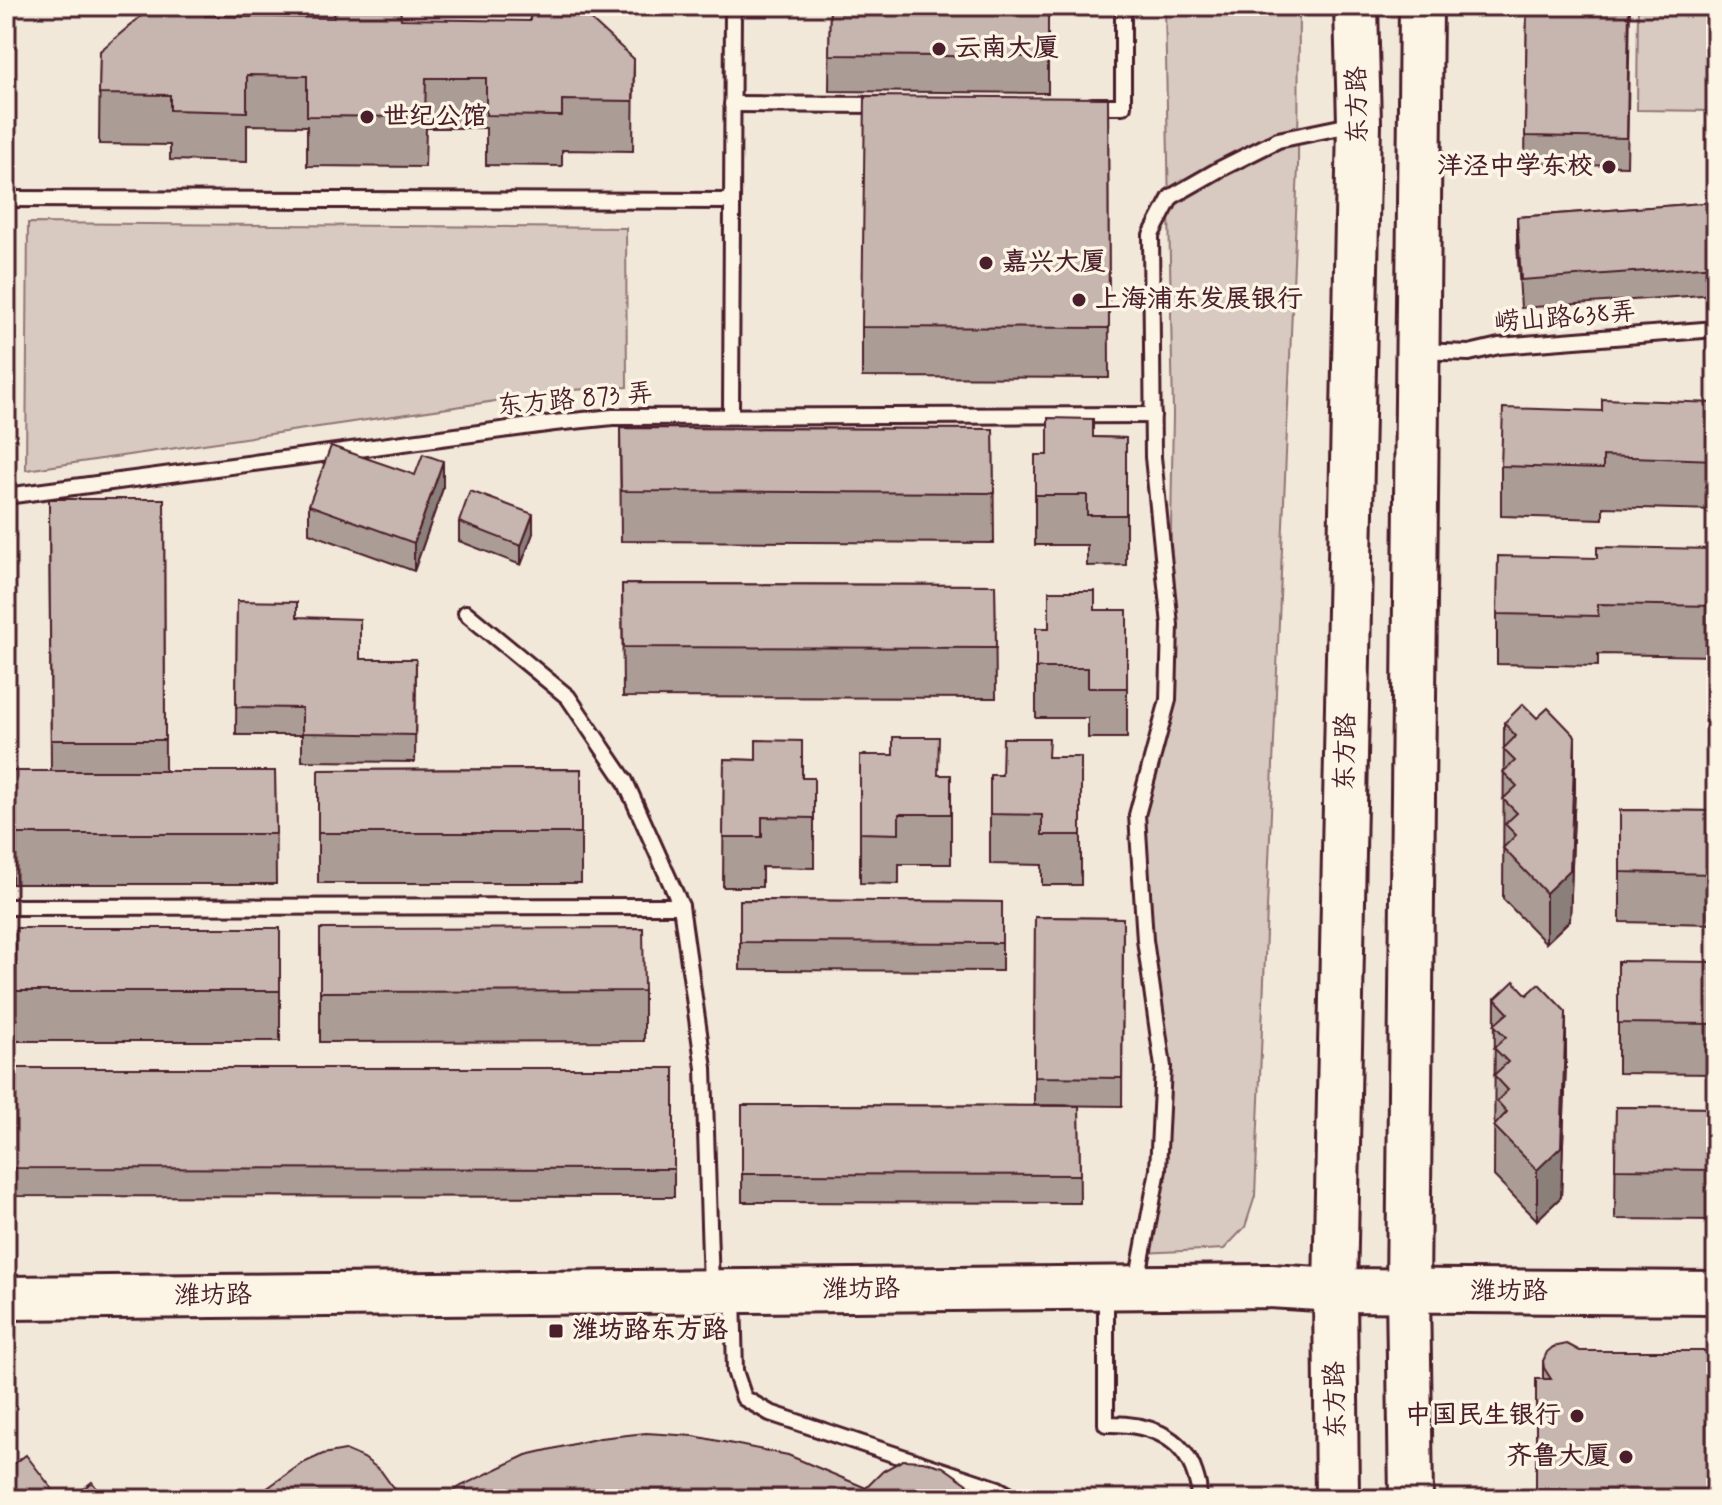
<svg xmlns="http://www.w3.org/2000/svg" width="1722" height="1505" viewBox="0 0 1722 1505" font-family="Mynerve,'LXGW WenKai TC',sans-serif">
<rect width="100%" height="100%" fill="#f1e8da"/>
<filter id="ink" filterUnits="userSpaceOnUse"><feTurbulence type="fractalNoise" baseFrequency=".0125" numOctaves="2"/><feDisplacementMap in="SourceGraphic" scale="16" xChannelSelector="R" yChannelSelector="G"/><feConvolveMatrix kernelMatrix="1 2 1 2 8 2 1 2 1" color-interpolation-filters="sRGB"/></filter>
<g filter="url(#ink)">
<!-- green -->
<g fill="#d8cac0" stroke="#917476" stroke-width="2">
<polygon points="1165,6 1299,6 1298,166 1255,1196 1245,1227 1224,1249 1142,1253 1163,1067 1137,815 1168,700 1173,414"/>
<polygon points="1638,6 1716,6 1716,111 1637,110"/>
<polygon points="28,223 626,228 627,387 571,390 26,470"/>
</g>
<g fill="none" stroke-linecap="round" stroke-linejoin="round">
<!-- lane casing -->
<g stroke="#4a1f2b" stroke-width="20">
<g id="lane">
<polyline points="732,104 883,105"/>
<polyline points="1092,106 1123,106 1123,6"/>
<polyline points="6,199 732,201"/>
<polyline points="1419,351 1469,353 1499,346 1716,329"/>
<polyline points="731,415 733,6"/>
<polyline points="6,496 554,423 613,417 1153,415"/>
<polyline points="466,613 568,697 625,781 681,906 704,1068 711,1287"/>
<polyline points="6,907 681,906"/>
<polyline points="1137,1282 1158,1170 1163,1067 1145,940 1137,815 1168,700 1170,625 1153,457 1151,235 1171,197 1220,169 1278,140 1355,124"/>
<path d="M 1106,1290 L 1106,1424 C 1145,1423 1182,1434 1195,1474 C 1198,1484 1200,1489 1197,1499"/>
<polyline points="733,1295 735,1371 744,1398 770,1413 998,1489 1016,1499"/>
</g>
</g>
<!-- secondary casing -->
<g stroke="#4a1f2b" stroke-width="48">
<g id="secondary">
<polyline points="6,1298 1270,1286 1335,1290 1716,1293"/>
<polyline points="1337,1499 1335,1290 1359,123 1356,6"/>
<polyline points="1411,1499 1408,1291 1421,6"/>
</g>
</g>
<!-- lane -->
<use href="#lane" stroke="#fcf5e5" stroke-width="14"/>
<!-- secondary -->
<use href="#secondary" stroke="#fcf5e5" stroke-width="42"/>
</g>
<!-- wall -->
<g fill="#ab9d96" stroke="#4a1f2b" stroke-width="2">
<polygon points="830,6 1048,6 1048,93 829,91"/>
<polygon points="1527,6 1630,6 1627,166 1525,164"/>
<polygon points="205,16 401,19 634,59 633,151 562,150 562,166 486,165 486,128 426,128 425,167 307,166 307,126 247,125 247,162 170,160 170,145 99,144 100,51"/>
<polygon points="1108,98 1109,378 862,377 862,327"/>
<polygon points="1716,202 1716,294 1521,308 1517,244 1517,217"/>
<polygon points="1716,403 1716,510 1603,507 1603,519 1501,516 1501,466"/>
<polygon points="620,428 993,429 994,543 621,541"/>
<polygon points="1093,437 1126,438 1126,565 1087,566 1087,545 1035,545 1035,455 1048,455"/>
<polygon points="415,475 443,488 414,571 309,533 309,505"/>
<polygon points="49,499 164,499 165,771 275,771 276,884 12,884 12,771 51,771"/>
<polygon points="459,522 533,533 521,565 459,541"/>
<polygon points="1716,549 1716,656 1598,654 1598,666 1497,664 1497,614 1597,558"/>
<polygon points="622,584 995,585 996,698 623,697"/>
<polygon points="237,601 297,617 360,659 416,659 415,762 302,761 302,735 236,735"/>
<polygon points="1095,610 1127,610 1127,738 1088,738 1088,718 1036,718 1036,628 1049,628"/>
<polygon points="1504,723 1575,786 1570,920 1546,943 1503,899"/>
<polygon points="860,755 939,775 951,775 951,864 899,864 899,884 860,883"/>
<polygon points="1049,757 1081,757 1081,885 1042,885 1042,865 990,864 990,775 1002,775"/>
<polygon points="724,759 756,760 802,778 814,778 814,868 762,867 762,887 723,887"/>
<polygon points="581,769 581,883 318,883 318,770"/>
<polygon points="1620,810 1716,811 1716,924 1620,922"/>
<polygon points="740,900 1002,902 1002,971 740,970"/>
<polygon points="1035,917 1123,918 1122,1106 1034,1105"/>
<rect x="16" y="928" width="264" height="113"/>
<polygon points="320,929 644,991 644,1041 320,1042"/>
<polygon points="1716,962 1716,1074 1618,1073 1618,1023"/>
<polygon points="1495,999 1566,1062 1561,1197 1537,1220 1494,1176"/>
<polygon points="6,1068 674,1068 674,1197 6,1196"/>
<polygon points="742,1105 1079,1106 1080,1203 742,1202"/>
<polygon points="1616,1107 1716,1108 1716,1220 1615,1219"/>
<polygon points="1580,1351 1716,1499 1543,1379 1543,1361"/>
</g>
<!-- shaded-wall -->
<g fill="#8b7f7a" stroke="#4a1f2b" stroke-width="2">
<polygon points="443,461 443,488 414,571 414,543"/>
<polygon points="533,514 533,533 521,565 521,546"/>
<polygon points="1575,736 1575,786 1570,920 1546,943 1546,893"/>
<polygon points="1566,1012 1566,1062 1561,1197 1537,1220 1537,1170"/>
</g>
<!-- building -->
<g fill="#c7b6af" stroke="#4a1f2b" stroke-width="2">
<polygon points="153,6 205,6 205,16 334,18 334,6 400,6 401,19 530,21 530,8 579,9 634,59 633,101 562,100 562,116 486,115 486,78 426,78 425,117 307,116 307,76 247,75 247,112 170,110 170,95 99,94 100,51"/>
<polygon points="830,6 1048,6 1048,57 829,55"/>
<polygon points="1527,6 1629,6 1627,138 1525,136"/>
<polygon points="865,96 1108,98 1109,328 862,327"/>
<polygon points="1716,202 1716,266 1521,280 1517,217"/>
<polygon points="1602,399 1716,403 1716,460 1603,456 1603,469 1501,466 1503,408 1602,411"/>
<polygon points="1048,418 1093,419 1093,437 1126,438 1126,515 1087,515 1087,495 1035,495 1035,455 1048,455"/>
<polygon points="620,428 993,429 994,493 621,491"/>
<polygon points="331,446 415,475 423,454 443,461 414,543 309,505"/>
<polygon points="470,491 533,514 521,546 459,522"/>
<polygon points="49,499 164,499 165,740 51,740"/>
<polygon points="1597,547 1716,549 1716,606 1598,604 1598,616 1497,614 1498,556 1597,558"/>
<polygon points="622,584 995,585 996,648 623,647"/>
<polygon points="1049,591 1095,591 1095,610 1127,610 1127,688 1088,688 1088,668 1036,668 1036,628 1049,628"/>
<polygon points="237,601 297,602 297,617 360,619 360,659 416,659 415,735 302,733 302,708 236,707"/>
<polygon points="1523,704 1537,718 1548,708 1575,736 1570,870 1546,893 1503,848 1516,835 1505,824 1517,813 1503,799 1517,786 1503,772 1515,761 1503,749 1516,736 1504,723"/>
<polygon points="893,737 939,737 938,775 951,775 951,814 899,814 899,834 860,833 860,755 893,755"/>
<polygon points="1003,738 1049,738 1048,757 1081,757 1081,835 1042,835 1042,815 990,814 990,775 1002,775"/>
<polygon points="756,740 802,741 802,778 814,778 814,818 762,817 762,837 723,837 724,759 756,760"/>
<polygon points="581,769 581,833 318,833 318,770"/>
<polygon points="12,771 275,771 276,834 12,834"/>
<polygon points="1620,810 1716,811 1716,874 1620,872"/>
<polygon points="740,900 1002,902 1002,943 740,942"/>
<polygon points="1035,917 1123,918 1122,1078 1034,1077"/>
<rect x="16" y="928" width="264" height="63"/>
<polygon points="643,928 644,991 320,992 320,929"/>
<polygon points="1618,961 1716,962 1716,1024 1618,1023"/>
<polygon points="1514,981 1527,995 1539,984 1566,1012 1561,1147 1537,1170 1494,1126 1507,1112 1497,1101 1508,1090 1494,1075 1508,1062 1494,1048 1506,1037 1494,1025 1508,1013 1495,999"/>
<polygon points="6,1068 674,1068 674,1169 6,1168"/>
<polygon points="742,1105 1079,1106 1080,1175 742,1174"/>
<polygon points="1616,1107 1716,1108 1716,1170 1615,1169"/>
<polygon points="1567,1344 1580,1351 1716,1351 1716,1499 1536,1499 1536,1379 1551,1379 1544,1368 1543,1361 1547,1352 1553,1347"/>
<polygon points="646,1433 694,1436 788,1455 866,1488 883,1471 903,1460 923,1461 943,1467 989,1499 442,1499 461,1486 526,1455 600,1438"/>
<polygon points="345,1450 364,1458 381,1471 401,1499 252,1499 301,1464 323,1454"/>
<polygon points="26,1455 60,1499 6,1499 6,1470"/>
<polygon points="92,1482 105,1499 70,1499"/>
</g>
</g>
<!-- markers -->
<g fill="#4a1f2b" stroke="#fcf5e5" stroke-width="3">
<circle cx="939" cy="49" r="8"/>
<circle cx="367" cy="117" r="8"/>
<circle cx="1609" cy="167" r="8"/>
<circle cx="986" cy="263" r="8"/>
<circle cx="1079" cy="300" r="8"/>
<rect x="548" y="1323" width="16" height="16" rx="4"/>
<circle cx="1577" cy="1416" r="8"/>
<circle cx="1626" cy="1457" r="8"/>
</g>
<g text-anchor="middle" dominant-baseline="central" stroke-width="7" stroke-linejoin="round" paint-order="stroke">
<!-- poi labels -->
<g font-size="26" font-weight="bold" fill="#4a1f2b" stroke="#fcf5e5" text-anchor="start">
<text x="955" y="49">云南大厦</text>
<text x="383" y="117">世纪公馆</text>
<text x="1593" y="167" text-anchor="end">洋泾中学东校</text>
<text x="1002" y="263">嘉兴大厦</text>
<text x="1095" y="300">上海浦东发展银行</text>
<text x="572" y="1331">潍坊路东方路</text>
<text x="1561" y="1416" text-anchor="end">中国民生银行</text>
<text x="1610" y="1457" text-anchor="end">齐鲁大厦</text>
</g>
<!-- street labels -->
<g font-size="26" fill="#4a1f2b" stroke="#fcf5e5">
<text transform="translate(1358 105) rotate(-91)">东方路</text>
<text transform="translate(1565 318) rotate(-5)">崂山路638弄</text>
<text transform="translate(575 400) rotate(-5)">东方路 873 弄</text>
<text transform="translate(1346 752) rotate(-89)">东方路</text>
<text transform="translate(861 1290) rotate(-1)">潍坊路</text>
<text x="1509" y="1292">潍坊路</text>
<text transform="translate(213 1296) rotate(-1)">潍坊路</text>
<text transform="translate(1336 1400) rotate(-91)">东方路</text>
</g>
</g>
<!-- margin -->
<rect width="1722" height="1505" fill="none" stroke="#fcf5e5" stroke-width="32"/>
<rect x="16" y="16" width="1690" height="1473" fill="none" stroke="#4a1f2b" stroke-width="3" filter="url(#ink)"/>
</svg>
